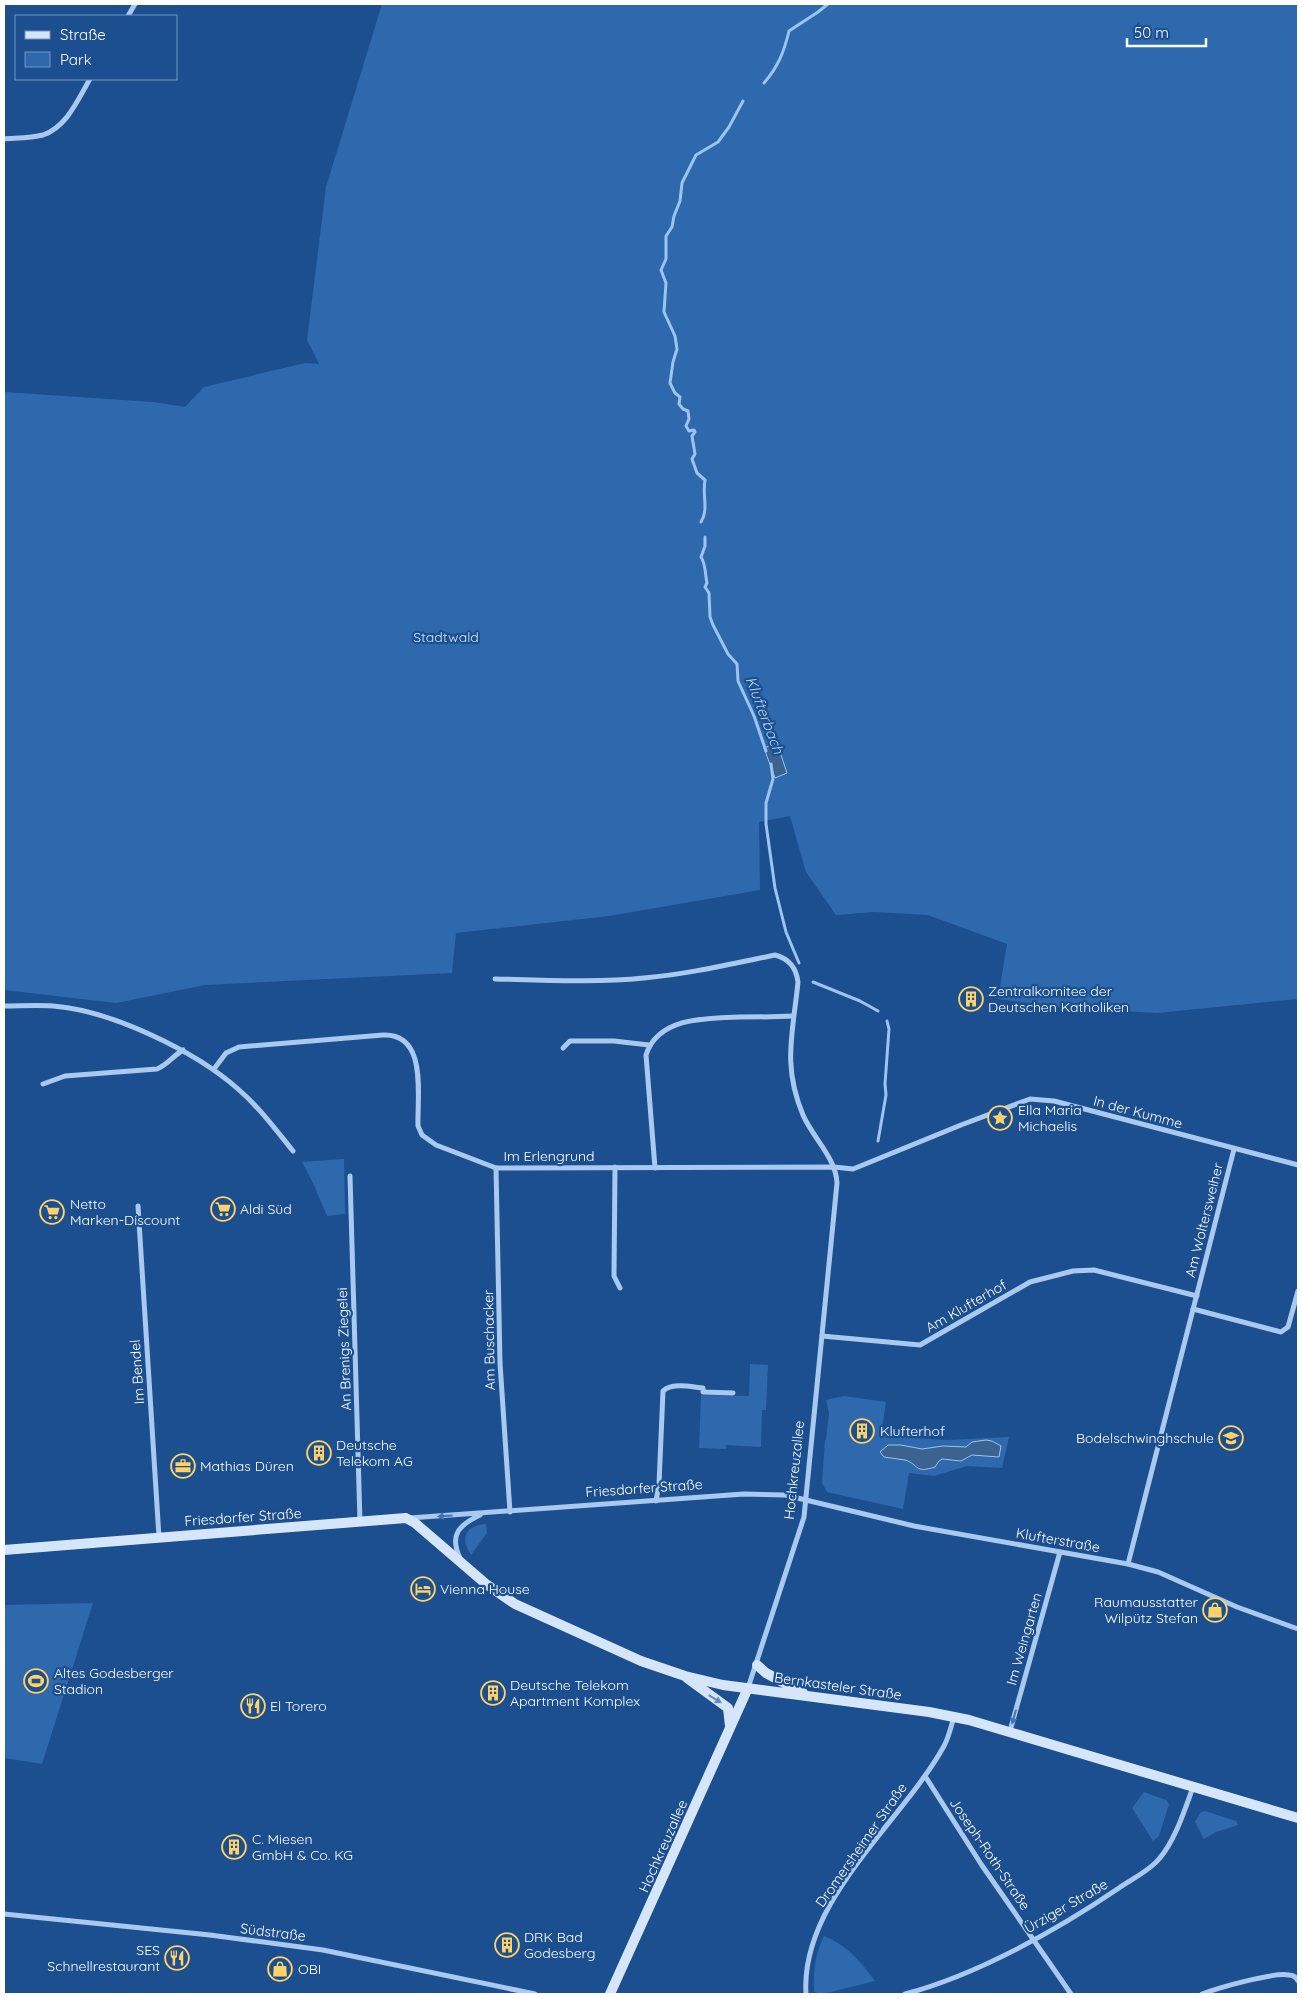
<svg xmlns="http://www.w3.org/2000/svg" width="1302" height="1998" viewBox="0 0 1302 1998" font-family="Quicksand,sans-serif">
<rect width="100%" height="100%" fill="#1b4f8f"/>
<!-- green -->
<g fill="#2e69ad">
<polygon points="382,4 1298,4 1298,999 1157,1013 1066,1008 998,999 1007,944 928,915 874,912 836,915 806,872 790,816 759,822 760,890 609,916 456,933 452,973 205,985 116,1003 4,990 4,392 153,402 185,407 204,387 305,363 319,364 307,340 326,187"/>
<polygon points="344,1159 345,1214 327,1216 313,1183 302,1162"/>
<polygon points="750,1364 768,1365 766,1410 762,1410 761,1447 726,1445 726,1449 699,1448 701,1395 749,1396"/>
<polygon points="844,1396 886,1402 881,1436 947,1440 1009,1437 1002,1468 967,1466 934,1476 909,1473 903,1509 827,1492 822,1483 825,1440 826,1440 829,1413 826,1400"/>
<path d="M 486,1524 L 487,1533 L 471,1555 C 459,1538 466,1525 486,1524 Z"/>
<polygon points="93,1603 42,1764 4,1758 4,1605"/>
<polygon points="1144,1792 1166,1800 1169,1804 1159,1836 1153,1841 1132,1808"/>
<polygon points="1205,1811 1236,1821 1238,1825 1216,1832 1204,1839 1195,1822 1201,1812"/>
<path d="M 824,1936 C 847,1945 861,1962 875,1981 L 823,1994 L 814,1992 C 813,1972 815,1954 824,1936 Z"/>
</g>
<!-- water -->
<g fill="#3c6290" stroke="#9cc4f0">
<polygon points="777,743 787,773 775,778 764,748"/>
<path d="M 986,1440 L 992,1441 L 1001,1446 L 999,1457 L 972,1455 L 961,1461 L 942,1459 L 939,1461 L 935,1467 C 914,1474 919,1464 905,1460 C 898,1459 891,1458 884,1457 L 880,1452 L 888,1445 L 901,1445 L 922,1449 L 943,1446 L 966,1447 L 972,1442 Z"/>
</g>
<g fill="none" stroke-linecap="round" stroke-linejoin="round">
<!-- stream -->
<g stroke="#9cc4f0" stroke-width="3">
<path d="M 764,83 C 778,67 784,52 789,31 L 818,12 L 828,4"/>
<path d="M 701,522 C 709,509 702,496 705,480 L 697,473 L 692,459 L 695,454 L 692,436 L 695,432 L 694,430 L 689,431 L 686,426 L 689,419 L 688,411 L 683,409 L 679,404 L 680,397 L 675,393 L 670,383 L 673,362 L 677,349 L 675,336 L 664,312 L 666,283 L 661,270 L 666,259 L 666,236 L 672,227 L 674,216 L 680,201 L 682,183 L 696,155 L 718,142 L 729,127 L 743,101"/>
<path d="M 705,537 L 705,546 L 701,557 C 706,564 705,575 707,583 L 705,587 L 709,593 L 710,617 L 713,625 L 728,654 L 737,664 L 738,681 L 754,716 L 766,751"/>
<polyline points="771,764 773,779 766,803 766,824 775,888 786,932 799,963"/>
<polyline points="813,982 860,1001 878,1011"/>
<polyline points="878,1141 886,1095 885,1084 889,1029 887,1021"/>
</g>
<!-- street -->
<g stroke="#a9c9ee" stroke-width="5">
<polyline points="128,16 135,4"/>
<path d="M 4,139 C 16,138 31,138 43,135 C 67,127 78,99 90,79"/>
<path d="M 495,979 C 545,980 594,983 644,978 C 688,974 731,964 775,955 C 789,959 796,967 798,982 C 793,1033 782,1065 803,1115 C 813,1138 836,1158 837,1183 L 804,1517 L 748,1688"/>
<path d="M 4,1006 C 20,1006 37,1005 53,1006 C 110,1010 195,1051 238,1089 C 259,1107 276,1130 293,1151"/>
<polyline points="563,1048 570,1041 614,1041 649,1045"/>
<path d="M 214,1069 L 226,1053 L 239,1047 L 383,1035 C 428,1033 417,1096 418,1126 L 422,1135 L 436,1145 L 496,1168 L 834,1167 L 853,1169 L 858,1167 L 961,1125 L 1030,1099 L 1054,1101 L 1298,1165"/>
<path d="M 43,1084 L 65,1076 L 157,1069 C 167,1065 173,1056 183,1050"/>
<polyline points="615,1167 614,1276 620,1288"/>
<polyline points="496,1168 500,1363 510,1512"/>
<path d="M 655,1168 L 646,1055 C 658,1017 707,1018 739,1017 C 757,1017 775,1017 793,1016"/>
<polyline points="350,1176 360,1522"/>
<polyline points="138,1206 159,1537"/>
<polyline points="1193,1309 1281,1332 1288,1327 1298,1291"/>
<polyline points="822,1336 920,1345 1030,1282 1073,1271 1094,1270 1197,1296"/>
<path d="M 656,1501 L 659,1484 L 663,1391 C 672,1382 692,1387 703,1388 L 703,1392 L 733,1393"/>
<polyline points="409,1518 744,1494 785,1495 914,1526 1128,1564 1158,1572 1237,1607 1298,1629"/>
<path d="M 460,1558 C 449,1535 459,1525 480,1515"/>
<polyline points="1128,1564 1234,1149"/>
<polyline points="1010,1731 1060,1552"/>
<polyline points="925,1776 981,1864 1071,1994"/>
<polyline points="4,1914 210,1935 323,1950 535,1994"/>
<path d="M 806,1994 C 800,1901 902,1822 944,1746 C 949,1737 951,1726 954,1717"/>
<path d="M 905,1994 C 977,1975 1057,1930 1119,1888 C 1132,1879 1149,1871 1159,1859 C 1175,1841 1185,1809 1193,1787"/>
<path d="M 1202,1994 C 1218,1988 1273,1972 1289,1975 C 1293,1975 1296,1977 1298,1981"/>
</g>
<!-- secondary -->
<g stroke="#d6e6fa" stroke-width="10">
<polyline points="4,1550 406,1518 415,1523 486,1584 515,1604 641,1661 685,1676 723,1685 929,1712 969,1720 1298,1818"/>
<polyline points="757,1665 766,1673 803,1693"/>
<polyline points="687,1678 728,1708 730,1726"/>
<polyline points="610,1994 748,1688"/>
</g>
</g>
<!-- one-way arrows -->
<defs><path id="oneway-solid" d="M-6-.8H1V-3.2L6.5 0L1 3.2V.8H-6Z" transform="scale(1.25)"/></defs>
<g fill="#4674ac">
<use href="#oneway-solid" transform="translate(445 1516) rotate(176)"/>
<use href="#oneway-solid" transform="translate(1014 1717) rotate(106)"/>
</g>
<use fill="#668bba" href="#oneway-solid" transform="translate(715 1699) rotate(31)"/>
<!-- icons -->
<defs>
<g id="building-ring" transform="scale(1.25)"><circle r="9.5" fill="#1b4f8f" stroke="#ffd166" stroke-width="1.5"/><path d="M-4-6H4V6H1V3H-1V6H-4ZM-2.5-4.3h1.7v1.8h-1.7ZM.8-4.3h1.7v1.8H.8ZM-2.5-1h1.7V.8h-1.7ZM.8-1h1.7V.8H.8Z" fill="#ffd166"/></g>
<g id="sight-ring" transform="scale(1.25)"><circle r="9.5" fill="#1b4f8f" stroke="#ffd166" stroke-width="1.5"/><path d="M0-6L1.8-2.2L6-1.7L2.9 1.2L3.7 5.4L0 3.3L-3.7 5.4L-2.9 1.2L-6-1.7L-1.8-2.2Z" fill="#ffd166"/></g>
<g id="supermarket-ring" transform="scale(1.25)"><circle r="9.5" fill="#1b4f8f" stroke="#ffd166" stroke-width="1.5"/><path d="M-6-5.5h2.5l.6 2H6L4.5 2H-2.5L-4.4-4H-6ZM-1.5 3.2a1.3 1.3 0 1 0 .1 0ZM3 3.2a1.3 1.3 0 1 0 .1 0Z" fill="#ffd166"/></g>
<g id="school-ring" transform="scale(1.25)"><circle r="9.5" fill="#1b4f8f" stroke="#ffd166" stroke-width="1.5"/><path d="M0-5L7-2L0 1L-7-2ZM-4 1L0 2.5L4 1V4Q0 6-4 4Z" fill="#ffd166"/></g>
<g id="office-ring" transform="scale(1.25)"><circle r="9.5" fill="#1b4f8f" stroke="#ffd166" stroke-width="1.5"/><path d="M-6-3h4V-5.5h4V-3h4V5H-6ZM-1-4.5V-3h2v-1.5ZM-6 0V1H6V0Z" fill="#ffd166"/></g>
<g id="hotel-ring" transform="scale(1.25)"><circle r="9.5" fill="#1b4f8f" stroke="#ffd166" stroke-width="1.5"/><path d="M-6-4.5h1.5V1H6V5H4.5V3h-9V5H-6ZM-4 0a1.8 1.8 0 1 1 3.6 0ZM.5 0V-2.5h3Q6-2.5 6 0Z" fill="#ffd166"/></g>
<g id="shop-ring" transform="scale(1.25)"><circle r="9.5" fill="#1b4f8f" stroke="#ffd166" stroke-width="1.5"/><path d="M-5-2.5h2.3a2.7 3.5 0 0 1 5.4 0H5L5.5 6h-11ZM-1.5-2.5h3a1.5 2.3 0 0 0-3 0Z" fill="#ffd166"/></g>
<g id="stadium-ring" transform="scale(1.25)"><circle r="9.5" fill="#1b4f8f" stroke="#ffd166" stroke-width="1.5"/><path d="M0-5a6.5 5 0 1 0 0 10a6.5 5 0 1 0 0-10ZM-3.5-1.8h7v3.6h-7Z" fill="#ffd166"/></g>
<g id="restaurant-ring" transform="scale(1.25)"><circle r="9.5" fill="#1b4f8f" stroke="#ffd166" stroke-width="1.5"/><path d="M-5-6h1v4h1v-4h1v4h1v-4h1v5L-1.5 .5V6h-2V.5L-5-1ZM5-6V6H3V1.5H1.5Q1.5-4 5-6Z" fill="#ffd166"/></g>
</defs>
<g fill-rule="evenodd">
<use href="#building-ring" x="971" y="999"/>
<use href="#sight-ring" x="1000" y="1118"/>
<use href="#supermarket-ring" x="223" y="1209"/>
<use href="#supermarket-ring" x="52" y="1212"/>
<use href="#building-ring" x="862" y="1431"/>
<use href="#school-ring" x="1231" y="1438"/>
<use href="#building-ring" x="319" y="1453"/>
<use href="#office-ring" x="183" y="1466"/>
<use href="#hotel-ring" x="423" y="1589"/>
<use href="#shop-ring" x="1215" y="1610"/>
<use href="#stadium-ring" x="36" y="1681"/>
<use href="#building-ring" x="493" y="1693"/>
<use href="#restaurant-ring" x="253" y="1706"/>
<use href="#building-ring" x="234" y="1847"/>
<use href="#building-ring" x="507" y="1945"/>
<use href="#restaurant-ring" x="177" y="1958"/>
<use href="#shop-ring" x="280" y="1969"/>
</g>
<g text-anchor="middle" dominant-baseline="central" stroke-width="4.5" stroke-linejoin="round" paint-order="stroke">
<!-- park labels -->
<g font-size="14" fill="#cfe3fa" stroke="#1b4f8f">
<text x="446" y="637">Stadtwald</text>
</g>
<!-- poi labels -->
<g font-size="14" fill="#fff" stroke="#1b4f8f" text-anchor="start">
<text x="988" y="991">Zentralkomitee der<tspan x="988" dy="16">Deutschen Katholiken</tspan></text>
<text x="1018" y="1110">Ella Maria<tspan x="1018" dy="16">Michaelis</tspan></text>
<text x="70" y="1204">Netto<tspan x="70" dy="16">Marken-Discount</tspan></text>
<text x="240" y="1209">Aldi Süd</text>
<text x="880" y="1431">Klufterhof</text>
<text x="1214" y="1438" text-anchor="end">Bodelschwinghschule</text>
<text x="336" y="1445">Deutsche<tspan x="336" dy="16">Telekom AG</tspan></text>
<text x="200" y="1466">Mathias Düren</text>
<text x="440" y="1589">Vienna House</text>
<text x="1198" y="1602" text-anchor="end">Raumausstatter<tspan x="1198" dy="16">Wilpütz Stefan</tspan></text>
<text x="54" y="1673">Altes Godesberger<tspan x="54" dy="16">Stadion</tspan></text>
<text x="510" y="1685">Deutsche Telekom<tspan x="510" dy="16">Apartment Komplex</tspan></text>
<text x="270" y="1706">El Torero</text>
<text x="252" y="1839">C. Miesen<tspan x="252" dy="16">GmbH &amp; Co. KG</tspan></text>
<text x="524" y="1937">DRK Bad<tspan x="524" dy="16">Godesberg</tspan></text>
<text x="160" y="1950" text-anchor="end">SES<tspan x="160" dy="16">Schnellrestaurant</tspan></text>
<text x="298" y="1969">OBI</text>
</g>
<!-- street labels -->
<g font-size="14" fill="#fff" stroke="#1b4f8f">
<text transform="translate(1138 1112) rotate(15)">In der Kumme</text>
<text x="549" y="1156">Im Erlengrund</text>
<text transform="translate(1204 1220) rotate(-76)">Am Woltersweiher</text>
<text transform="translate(966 1306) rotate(-30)">Am Klufterhof</text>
<text transform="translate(489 1340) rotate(-91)">Am Buschacker</text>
<text transform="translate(344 1349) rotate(-92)">An Brenigs Ziegelei</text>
<text transform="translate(137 1372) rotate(-94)">Im Bendel</text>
<text transform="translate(794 1470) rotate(-84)">Hochkreuzallee</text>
<text transform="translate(644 1488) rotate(-4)">Friesdorfer Straße</text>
<text transform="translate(243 1517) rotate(-4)">Friesdorfer Straße</text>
<text transform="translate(1058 1540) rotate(10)">Klufterstraße</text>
<text transform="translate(1024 1639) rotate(-74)">Im Weingarten</text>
<text transform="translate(838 1686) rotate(8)">Bernkasteler Straße</text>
<text transform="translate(861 1845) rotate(-55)">Dromersheimer Straße</text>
<text transform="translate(663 1846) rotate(-66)">Hochkreuzallee</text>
<text transform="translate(990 1854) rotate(56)">Joseph-Roth-Straße</text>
<text transform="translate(1066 1906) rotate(-30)">Ürziger Straße</text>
<text transform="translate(273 1932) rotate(7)">Südstraße</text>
</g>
<!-- water labels -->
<g font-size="15" font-style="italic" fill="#b5d3f5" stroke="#1b4f8f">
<text transform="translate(765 715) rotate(69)">Klufterbach</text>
</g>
</g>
<!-- border -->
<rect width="1302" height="1998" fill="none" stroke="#ffffff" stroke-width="10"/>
<!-- legend -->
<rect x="15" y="15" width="162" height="65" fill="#1b4f8f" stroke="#7695bc"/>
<rect x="25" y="31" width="25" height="8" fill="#d6e6fa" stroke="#7695bc"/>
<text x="60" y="40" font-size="15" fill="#ffffff">Straße</text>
<rect x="25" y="52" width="25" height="15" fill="#2e69ad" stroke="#7695bc"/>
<text x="60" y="65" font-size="15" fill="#ffffff">Park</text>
<!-- scale -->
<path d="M1127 38v8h79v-8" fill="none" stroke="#ffffff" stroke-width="2.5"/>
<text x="1134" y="38" font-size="15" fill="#ffffff" stroke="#1b4f8f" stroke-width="4" paint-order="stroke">50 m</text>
</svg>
